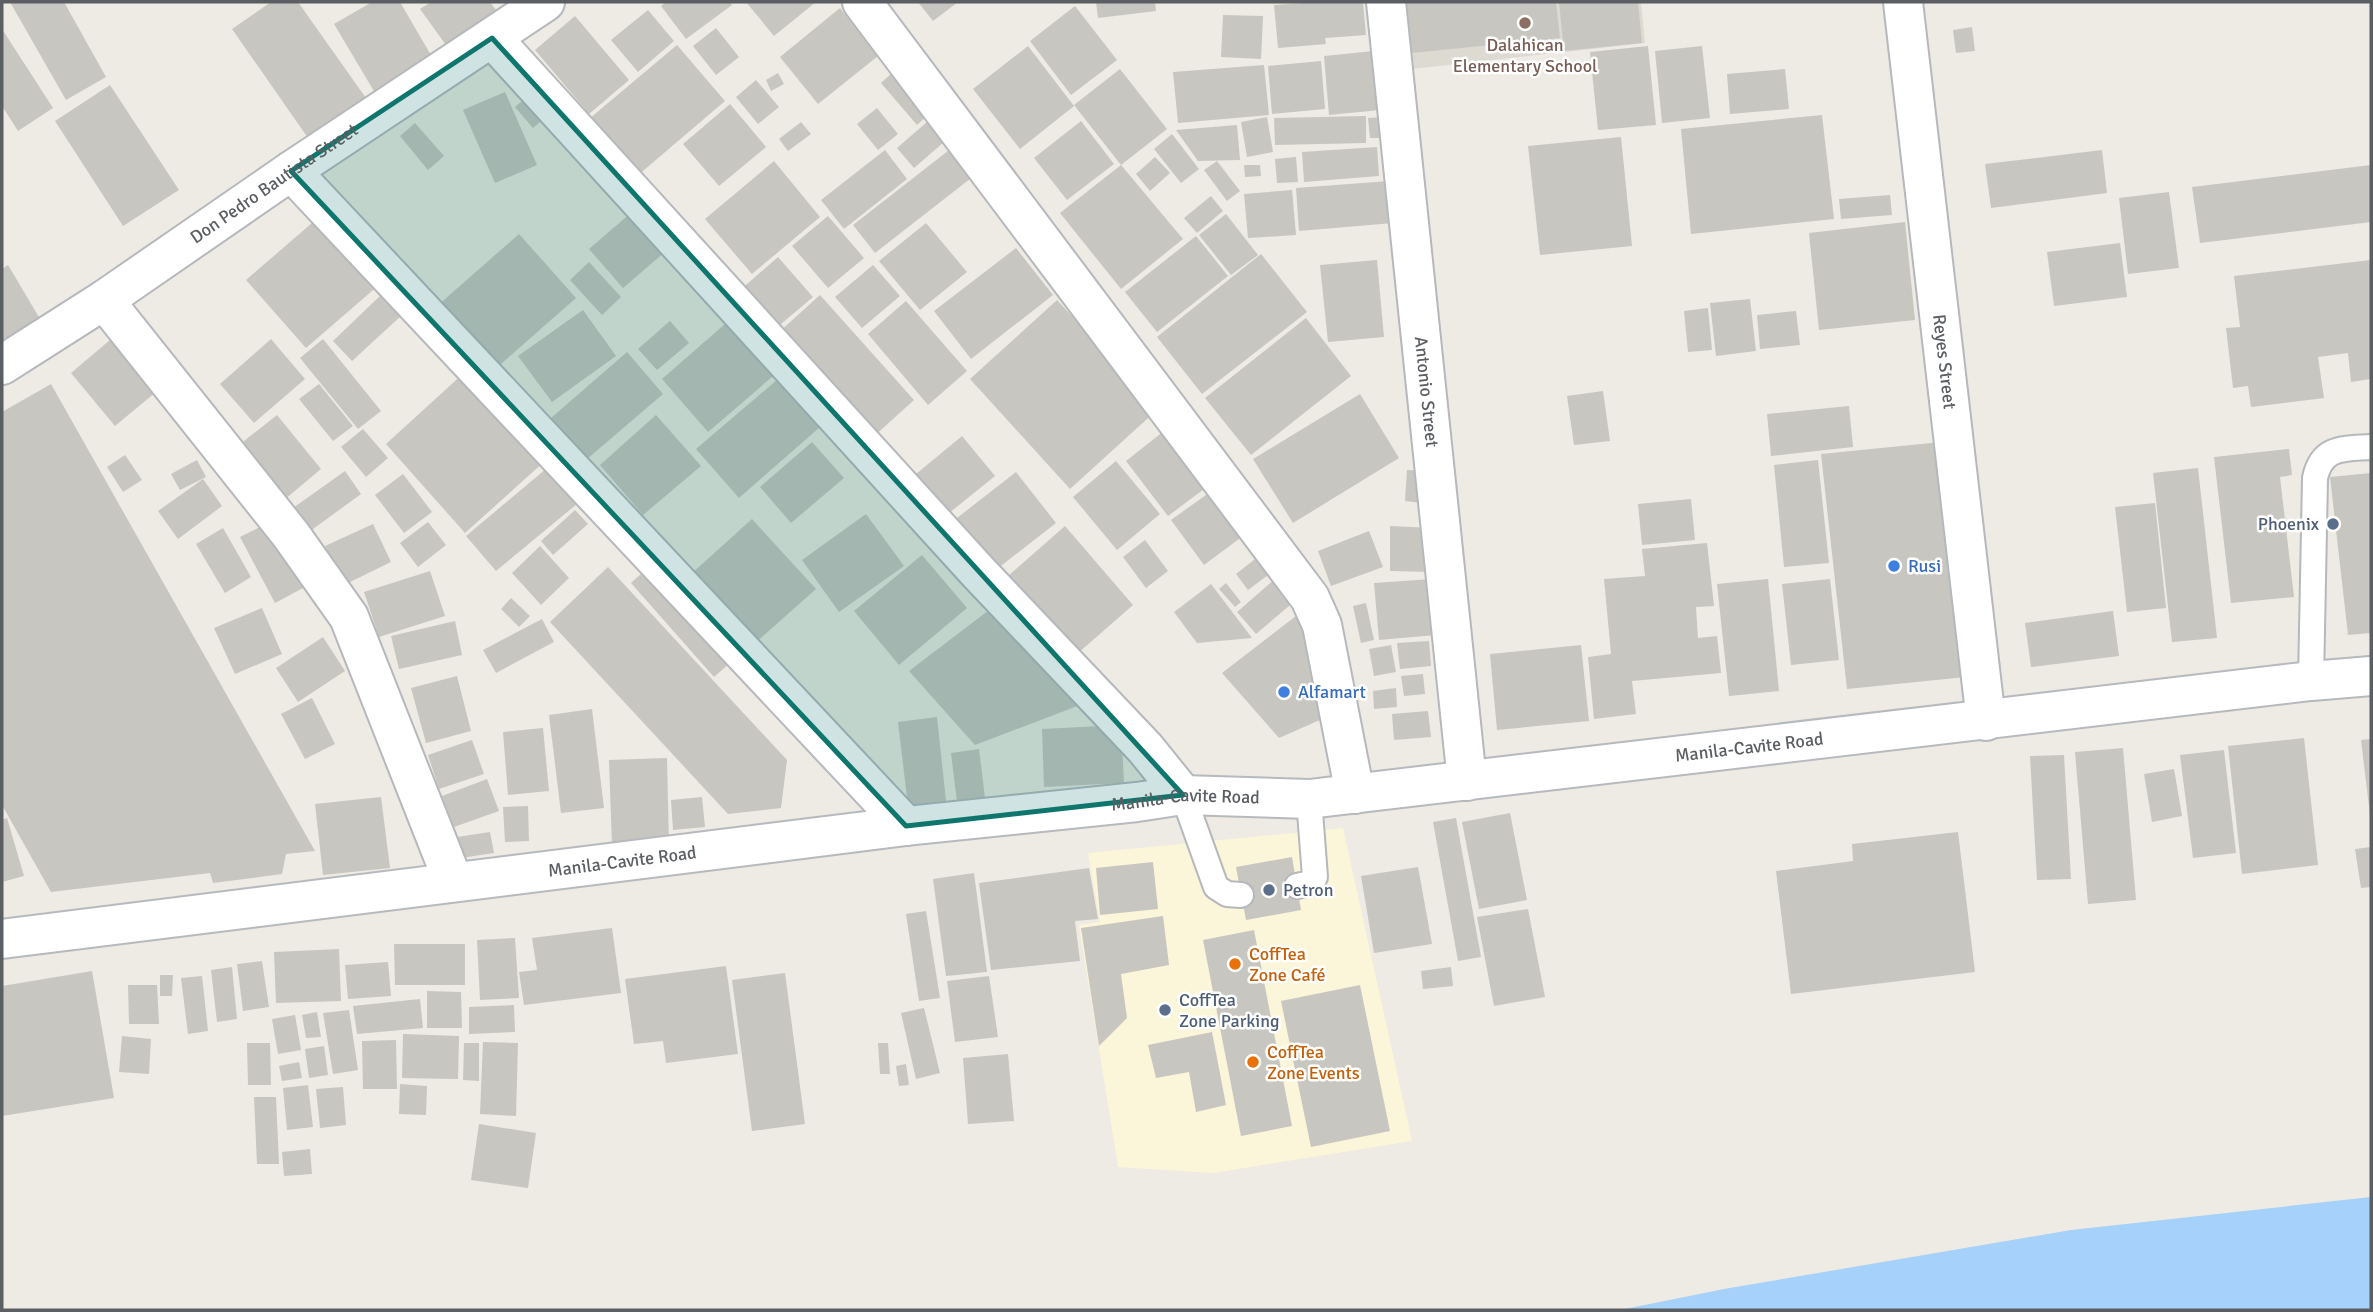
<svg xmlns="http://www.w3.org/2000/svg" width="2373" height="1312" viewBox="0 0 2373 1312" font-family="Signika,sans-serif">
<rect width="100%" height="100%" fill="#edebe3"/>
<!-- commercial -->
<polygon fill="#fbf5d9" points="1343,828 1412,1141 1213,1173 1118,1167 1079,925 1100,922 1088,853"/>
<!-- education -->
<polygon fill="#dcdad1" points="1405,2 1641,2 1645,43 1412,69"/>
<!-- water -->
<polygon fill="#a6d1fa" points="2371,1197 2371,1310 1620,1310 1724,1289 2071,1230"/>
<!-- building -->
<g fill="#c8c6c0">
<polygon points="10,2 64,2 106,77 66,100"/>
<polygon points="271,2 298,2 373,108 315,148 232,29"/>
<polygon points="372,2 400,2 439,69 381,103 334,24"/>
<polygon points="431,2 490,2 501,17 451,52 420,9"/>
<polygon points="666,2 730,2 732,5 686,39 661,6"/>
<polygon points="746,2 816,2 774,36"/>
<polygon points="918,2 958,2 933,21"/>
<polygon points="1096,2 1155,2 1156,11 1098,18"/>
<polygon points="1318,2 1363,2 1366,35 1325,38 1326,44 1278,48 1274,5"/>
<polygon points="1407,2 1556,2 1560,38 1412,53"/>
<polygon points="1559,2 1638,2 1642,43 1564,51"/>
<polygon points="1075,6 1117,60 1071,95 1030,41"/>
<polygon points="840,8 878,56 818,104 780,57"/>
<polygon points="648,10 674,41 638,72 611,40"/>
<polygon points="1223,15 1263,16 1261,59 1221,57"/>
<polygon points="575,16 629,80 589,114 535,50"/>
<polygon points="1972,27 1975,51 1956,53 1953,30"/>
<polygon points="716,28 739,57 716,75 693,46"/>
<polygon points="2,29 53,108 18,131 2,106"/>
<polygon points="677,45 725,101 637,176 589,119"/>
<polygon points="1028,46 1074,106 1020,149 973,89"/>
<polygon points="1648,46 1656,125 1598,130 1590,52"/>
<polygon points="1702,46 1710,118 1662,123 1655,51"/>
<polygon points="1374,51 1380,110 1329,115 1324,56"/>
<polygon points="1321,61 1325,109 1272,114 1268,66"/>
<polygon points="1264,65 1269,115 1178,123 1173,72"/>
<polygon points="1120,69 1167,129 1121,165 1074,105"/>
<polygon points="1785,69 1789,109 1730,114 1727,74"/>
<polygon points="893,72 929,114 917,125 881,83"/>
<polygon points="778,73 784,84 771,91 766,80"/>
<polygon points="756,80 779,107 758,124 736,97"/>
<polygon points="110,85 179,190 123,226 55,121"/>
<polygon points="535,90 553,111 533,128 515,107"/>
<polygon points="505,92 537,165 495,183 463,110"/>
<polygon points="730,104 766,147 719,186 683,144"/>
<polygon points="877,108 898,134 878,150 857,124"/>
<polygon points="1822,115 1834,219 1691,234 1681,129"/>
<polygon points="1366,116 1366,143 1275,145 1274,118"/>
<polygon points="1267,117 1273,152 1247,157 1241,122"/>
<polygon points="1384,117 1386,138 1370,138 1368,118"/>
<polygon points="1081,121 1114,164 1067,200 1034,158"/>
<polygon points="801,122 811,134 788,151 779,139"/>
<polygon points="927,122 944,142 914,168 897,148"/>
<polygon points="415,123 444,156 428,170 400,136"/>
<polygon points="1237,125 1240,160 1198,161 1176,130"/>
<polygon points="1172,134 1199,169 1181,183 1154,149"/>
<polygon points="1621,137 1632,246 1540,255 1528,146"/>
<polygon points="953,147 975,175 875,253 853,225"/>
<polygon points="1377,147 1379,176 1304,182 1302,152"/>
<polygon points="885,150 907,179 844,229 821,200"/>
<polygon points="2102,150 2107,193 1991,208 1985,164"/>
<polygon points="1155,157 1170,173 1150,191 1136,174"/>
<polygon points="1296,157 1298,182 1277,183 1275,159"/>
<polygon points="774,161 820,217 752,274 705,219"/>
<polygon points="1217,161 1240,191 1227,201 1204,170"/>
<polygon points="1121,165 1183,239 1121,289 1060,213"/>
<polygon points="1244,165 1260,165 1261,176 1245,177"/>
<polygon points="2371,165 2371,222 2200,243 2192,187"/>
<polygon points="1389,181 1393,223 1299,231 1296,188"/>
<polygon points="1292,190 1296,235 1248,238 1244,194"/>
<polygon points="2169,192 2179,268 2128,274 2119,198"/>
<polygon points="1890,195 1892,215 1841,219 1839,199"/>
<polygon points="1211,196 1223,211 1197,233 1184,218"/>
<polygon points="632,212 666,251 623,288 589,249"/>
<polygon points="1226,214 1258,255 1231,275 1199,235"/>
<polygon points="320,216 380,284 306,348 246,280"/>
<polygon points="828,216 864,258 828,288 792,246"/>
<polygon points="1905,222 1915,320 1819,330 1809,233"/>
<polygon points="926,223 967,272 920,310 879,261"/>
<polygon points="519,234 576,298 493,371 436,307"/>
<polygon points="1196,236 1228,276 1157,332 1125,292"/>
<polygon points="2120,243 2127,297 2054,306 2047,252"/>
<polygon points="1016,248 1053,295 971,359 934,311"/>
<polygon points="1261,254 1307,312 1202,394 1157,337"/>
<polygon points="778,257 813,297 774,330 739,291"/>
<polygon points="1377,260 1384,337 1328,342 1320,265"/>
<polygon points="2371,260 2371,379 2351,382 2348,353 2318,357 2324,398 2251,407 2248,386 2233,388 2226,328 2240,327 2234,276"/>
<polygon points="589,262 621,297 602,315 570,280"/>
<polygon points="8,265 46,329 2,355 2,269"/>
<polygon points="873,265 900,296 862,328 835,297"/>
<polygon points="382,294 402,315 352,361 333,341"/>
<polygon points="820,295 914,400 872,438 778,333"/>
<polygon points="1750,299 1756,351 1716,356 1710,303"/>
<polygon points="1057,300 1158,409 1070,489 970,379"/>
<polygon points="906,301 967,371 928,405 868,334"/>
<polygon points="1708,308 1712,350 1688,352 1684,311"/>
<polygon points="583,310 616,356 552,402 518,356"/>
<polygon points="1796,311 1800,345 1760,349 1757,315"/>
<polygon points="733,317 779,371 708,432 662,379"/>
<polygon points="1306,318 1351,376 1251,455 1205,398"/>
<polygon points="670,321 689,343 657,370 638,349"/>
<polygon points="123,329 168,382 115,426 71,373"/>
<polygon points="271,339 305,379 254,423 220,384"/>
<polygon points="323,339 381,411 358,429 300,358"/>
<polygon points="627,352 663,394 587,459 551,418"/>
<polygon points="466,371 546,460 465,533 386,444"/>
<polygon points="778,379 820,427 739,498 696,449"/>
<polygon points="51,384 315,851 286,854 282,874 213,883 210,873 51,892 2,805 2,412"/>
<polygon points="319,384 353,426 333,441 299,399"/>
<polygon points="1603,391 1610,441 1574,445 1567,396"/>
<polygon points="1360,394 1399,458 1293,523 1253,459"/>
<polygon points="1849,406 1853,447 1771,456 1767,414"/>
<polygon points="277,415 321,469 284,500 239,445"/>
<polygon points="656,415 701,466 643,515 600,465"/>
<polygon points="363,429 388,458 366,477 341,447"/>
<polygon points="1164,431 1208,486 1168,516 1126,461"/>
<polygon points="962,436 995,476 943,518 910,479"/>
<polygon points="812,442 844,478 791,523 760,487"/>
<polygon points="1941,442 1966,677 1847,689 1821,454"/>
<polygon points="2289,449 2292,475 2280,477 2294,597 2231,603 2214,457"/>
<polygon points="125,455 142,480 123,492 107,467"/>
<polygon points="197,460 206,477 180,490 171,474"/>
<polygon points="1818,460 1829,563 1784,567 1774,465"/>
<polygon points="1116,461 1160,514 1117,550 1073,497"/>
<polygon points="553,463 583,499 496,571 466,536"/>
<polygon points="2198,468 2217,638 2172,642 2153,473"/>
<polygon points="1407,470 1424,471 1422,503 1405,501"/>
<polygon points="345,471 361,494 302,537 286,513"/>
<polygon points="1016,472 1056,523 988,576 948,525"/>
<polygon points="2371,473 2371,633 2348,635 2330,477"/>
<polygon points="403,474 432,512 404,533 375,495"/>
<polygon points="203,479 222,506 178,539 158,511"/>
<polygon points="1210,492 1243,536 1204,565 1171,520"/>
<polygon points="1691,499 1695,540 1642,545 1638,504"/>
<polygon points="2155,503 2166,608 2127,612 2115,507"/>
<polygon points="575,510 588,524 553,555 541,541"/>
<polygon points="866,514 904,566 839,612 802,560"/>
<polygon points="752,519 816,589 754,644 691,574"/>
<polygon points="270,522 305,587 275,603 240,537"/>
<polygon points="428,522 446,545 418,567 400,543"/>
<polygon points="373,524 391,562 344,585 325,546"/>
<polygon points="1065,526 1133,605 1069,661 1001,582"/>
<polygon points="1390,526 1433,528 1432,572 1390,571"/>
<polygon points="223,528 251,577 225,593 196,544"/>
<polygon points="1369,531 1383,567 1331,586 1318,551"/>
<polygon points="1145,540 1168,571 1146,588 1123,557"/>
<polygon points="1707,543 1714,606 1696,607 1698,638 1717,636 1721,673 1632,681 1636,714 1594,719 1588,657 1611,654 1604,579 1645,576 1642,549"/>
<polygon points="540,546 569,578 541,605 512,573"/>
<polygon points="922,555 967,608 899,665 854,611"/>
<polygon points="1259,556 1272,572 1248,590 1236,574"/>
<polygon points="655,561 739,655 714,677 631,583"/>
<polygon points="608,567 787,760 781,808 728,814 550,622"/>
<polygon points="430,571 445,616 379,637 364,592"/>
<polygon points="1276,578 1296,600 1256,634 1237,612"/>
<polygon points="1432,579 1436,635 1379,640 1374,583"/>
<polygon points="1768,579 1779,691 1729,696 1717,584"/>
<polygon points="1830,579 1839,660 1791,665 1782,584"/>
<polygon points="1226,583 1241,602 1235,607 1219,589"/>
<polygon points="1211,584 1252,638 1197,643 1174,612"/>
<polygon points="511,598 530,616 519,627 501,609"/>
<polygon points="1001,601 1080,705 975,745 909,671"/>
<polygon points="1366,603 1374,640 1361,643 1353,606"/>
<polygon points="262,608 282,654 235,674 214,628"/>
<polygon points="2113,611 2119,656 2031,667 2025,623"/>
<polygon points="1296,616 1338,712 1279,738 1222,673"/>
<polygon points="542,619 554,642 496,673 483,650"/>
<polygon points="455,621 462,655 399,669 391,636"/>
<polygon points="323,637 345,671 298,702 276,668"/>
<polygon points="1429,641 1431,666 1400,669 1397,643"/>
<polygon points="1391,645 1396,672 1374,676 1369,649"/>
<polygon points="1581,645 1589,721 1497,730 1490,654"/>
<polygon points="1423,674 1425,694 1404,696 1401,676"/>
<polygon points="457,676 471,731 426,743 411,688"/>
<polygon points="1396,688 1397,707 1374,709 1373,691"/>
<polygon points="312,698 335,744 305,759 281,714"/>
<polygon points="592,709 604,808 561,813 549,715"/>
<polygon points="1428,711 1431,737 1394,740 1392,714"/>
<polygon points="937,717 946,801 908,806 898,722"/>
<polygon points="1121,725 1124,783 1044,787 1042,729"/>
<polygon points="543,728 549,791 508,795 503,732"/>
<polygon points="2304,738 2318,865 2242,874 2228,746"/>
<polygon points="2371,739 2371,815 2370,815 2361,740"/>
<polygon points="472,740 484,774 439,789 428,755"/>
<polygon points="2123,748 2136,900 2088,904 2075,752"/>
<polygon points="979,749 985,798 957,802 951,753"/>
<polygon points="2224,750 2236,853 2193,858 2180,755"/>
<polygon points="2064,755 2071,879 2037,880 2030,756"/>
<polygon points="667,758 669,845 612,846 609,760"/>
<polygon points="2174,769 2182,816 2152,822 2144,774"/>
<polygon points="487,779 499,811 454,827 442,796"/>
<polygon points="381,797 390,868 323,875 315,804"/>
<polygon points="702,797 705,827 673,830 671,800"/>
<polygon points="528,806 529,841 505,842 503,807"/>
<polygon points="1510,813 1527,900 1479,909 1462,822"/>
<polygon points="7,818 24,876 2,882 2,820"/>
<polygon points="1456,818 1481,957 1458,961 1433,822"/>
<polygon points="490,832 494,853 461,858 457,837"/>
<polygon points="1958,832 1975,972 1791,994 1776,871 1853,861 1852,844"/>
<polygon points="2371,847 2371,887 2361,888 2355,849"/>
<polygon points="1292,857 1301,910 1246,920 1236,867"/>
<polygon points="1153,862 1158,909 1100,915 1096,868"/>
<polygon points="1418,867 1432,944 1374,953 1361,876"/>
<polygon points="1089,868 1098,919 1075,921 1080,961 991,970 979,883"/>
<polygon points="974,873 987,972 946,976 933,879"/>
<polygon points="1528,909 1545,997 1494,1006 1477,917"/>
<polygon points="926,911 940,998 919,1001 906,914"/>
<polygon points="1163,916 1169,965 1121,974 1127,1018 1099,1046 1081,928"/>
<polygon points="612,928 621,993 524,1005 519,972 537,970 532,938"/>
<polygon points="1254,930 1292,1126 1241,1136 1203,940"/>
<polygon points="515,938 519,998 480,1000 477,940"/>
<polygon points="394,944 465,944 465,985 395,985"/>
<polygon points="339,949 341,1001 276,1003 274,952"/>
<polygon points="262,961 269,1007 243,1011 237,964"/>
<polygon points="388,962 391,996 348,999 345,965"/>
<polygon points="726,966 738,1054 666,1063 663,1041 634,1044 625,979"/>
<polygon points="232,967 237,1019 217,1022 211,970"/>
<polygon points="1451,967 1453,986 1423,989 1421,971"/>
<polygon points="92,971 114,1098 2,1116 2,986"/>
<polygon points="785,973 805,1124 752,1131 732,980"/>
<polygon points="160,975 173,975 172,996 160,996"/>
<polygon points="202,976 208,1031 188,1034 181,978"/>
<polygon points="989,976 998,1037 955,1042 947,981"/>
<polygon points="128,985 157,985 159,1024 129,1024"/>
<polygon points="1360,985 1390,1131 1311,1147 1281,1001"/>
<polygon points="427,991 461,992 462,1028 427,1028"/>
<polygon points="420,999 423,1028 357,1034 353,1006"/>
<polygon points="514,1005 515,1032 469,1034 469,1007"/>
<polygon points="924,1008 940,1073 916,1079 901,1013"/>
<polygon points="349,1010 358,1070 333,1074 323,1013"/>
<polygon points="317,1012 321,1037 306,1038 302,1015"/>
<polygon points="295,1015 301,1050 278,1054 272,1019"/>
<polygon points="1212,1032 1226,1105 1196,1112 1189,1072 1156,1078 1148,1045"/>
<polygon points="403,1034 459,1036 458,1079 402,1078"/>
<polygon points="122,1036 151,1039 149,1074 119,1072"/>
<polygon points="396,1040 397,1089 363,1089 362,1041"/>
<polygon points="483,1042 518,1043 516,1116 480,1114"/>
<polygon points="247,1043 270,1043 271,1085 248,1085"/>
<polygon points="464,1043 479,1043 479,1081 463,1080"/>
<polygon points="878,1043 888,1043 890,1074 880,1074"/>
<polygon points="324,1046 328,1075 309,1078 305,1049"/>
<polygon points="1008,1054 1014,1121 968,1124 963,1058"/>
<polygon points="299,1062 302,1078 282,1081 279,1066"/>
<polygon points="906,1064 909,1085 899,1086 896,1066"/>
<polygon points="400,1084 427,1086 426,1115 399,1114"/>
<polygon points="308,1085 313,1127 287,1130 283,1088"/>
<polygon points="343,1087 346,1125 320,1128 316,1089"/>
<polygon points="254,1097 276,1097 279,1164 257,1164"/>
<polygon points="479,1124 536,1133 528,1188 471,1180"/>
<polygon points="310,1149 312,1174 284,1176 282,1152"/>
</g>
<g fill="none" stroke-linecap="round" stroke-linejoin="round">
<!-- lane casing -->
<g stroke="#b5b8bc" stroke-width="28">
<g id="lane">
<path d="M 2311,681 L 2315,478 C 2322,446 2343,449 2371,447"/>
<polyline points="1183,795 1216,887 1227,894 1241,895"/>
<polyline points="1297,886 1311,883 1315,877 1309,799"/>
</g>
</g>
<!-- street casing -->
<g stroke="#b5b8bc" stroke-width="42">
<g id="street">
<polyline points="862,2 1310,598 1322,625 1355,794"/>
<path id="s1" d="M 1386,2 L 1467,781"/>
<path id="s2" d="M 1903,2 L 1986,721"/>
<polyline points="492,38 979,573 1145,748 1183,795"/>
<polyline points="291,171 906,826"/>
<polyline points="104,300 291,535 349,617 453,881"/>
<path id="s3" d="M 2,365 L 104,300 L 291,171 L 545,2"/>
</g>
</g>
<!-- secondary casing -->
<g stroke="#b6b9be" stroke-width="42">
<g id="secondary">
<path id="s4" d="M 2,939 L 906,826 L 1137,802 L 1183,795 L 1309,799 L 2311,681 L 2371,676"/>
</g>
</g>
<!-- lane -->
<use href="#lane" stroke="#fff" stroke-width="24"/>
<!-- street -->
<use href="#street" stroke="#fff" stroke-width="38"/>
<!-- secondary -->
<use href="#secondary" stroke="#fff" stroke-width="38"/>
</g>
<!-- marked area -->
<path fill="#0f766e" fill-opacity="0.2" stroke="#0f766e" stroke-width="5" stroke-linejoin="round" d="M 492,38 L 1183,795 L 906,826 L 291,171 Z"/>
<!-- markers -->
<circle fill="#8d6e63" stroke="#fff" stroke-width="2.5" cx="1525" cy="23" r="7"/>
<g fill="#5c6f8a" stroke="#fff" stroke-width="2.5">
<circle cx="2333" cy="524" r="7"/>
<circle cx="1269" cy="890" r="7"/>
<circle cx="1165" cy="1010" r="7"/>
</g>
<g fill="#3f7fe0" stroke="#fff" stroke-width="2.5">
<circle cx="1894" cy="566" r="7"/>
<circle cx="1284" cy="692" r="7"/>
</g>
<g fill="#e8710a" stroke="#fff" stroke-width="2.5">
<circle cx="1235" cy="964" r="7"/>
<circle cx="1253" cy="1062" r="7"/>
</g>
<g text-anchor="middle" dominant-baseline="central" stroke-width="5" stroke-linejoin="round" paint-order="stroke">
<!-- education labels -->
<g font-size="18" fill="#785e54" stroke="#fff">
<text x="1525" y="45">Dalahican<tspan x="1525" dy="21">Elementary School</tspan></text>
</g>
<!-- street labels -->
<g font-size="18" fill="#5b5e62" stroke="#fff">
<text stroke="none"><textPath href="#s3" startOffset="327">Don Pedro Bautista Street</textPath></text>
<text stroke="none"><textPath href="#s2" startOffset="362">Reyes Street</textPath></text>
<text stroke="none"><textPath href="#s1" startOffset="392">Antonio Street</textPath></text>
<text stroke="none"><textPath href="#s4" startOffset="1759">Manila-Cavite Road</textPath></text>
<text stroke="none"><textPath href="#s4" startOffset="1192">Manila-Cavite Road</textPath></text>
<text stroke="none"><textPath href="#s4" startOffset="625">Manila-Cavite Road</textPath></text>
</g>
<!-- service labels -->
<g font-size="18" fill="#4e5e75" stroke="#fff" text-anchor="start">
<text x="2319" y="524" text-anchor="end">Phoenix</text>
<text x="1283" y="890">Petron</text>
<text x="1179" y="1000">CoffTea<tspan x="1179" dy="21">Zone Parking</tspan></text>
</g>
<!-- shop labels -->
<g font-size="18" fill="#366cbe" stroke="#fff" text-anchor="start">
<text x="1908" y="566">Rusi</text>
<text x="1298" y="692">Alfamart</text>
</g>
<!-- food labels -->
<g font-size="18" fill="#c56008" stroke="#fff" text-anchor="start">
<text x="1249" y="954">CoffTea<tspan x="1249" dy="21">Zone Café</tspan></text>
<text x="1267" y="1052">CoffTea<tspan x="1267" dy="21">Zone Events</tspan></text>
</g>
</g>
<!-- border -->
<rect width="2373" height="1312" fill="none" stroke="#5b5e62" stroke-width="7"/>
</svg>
